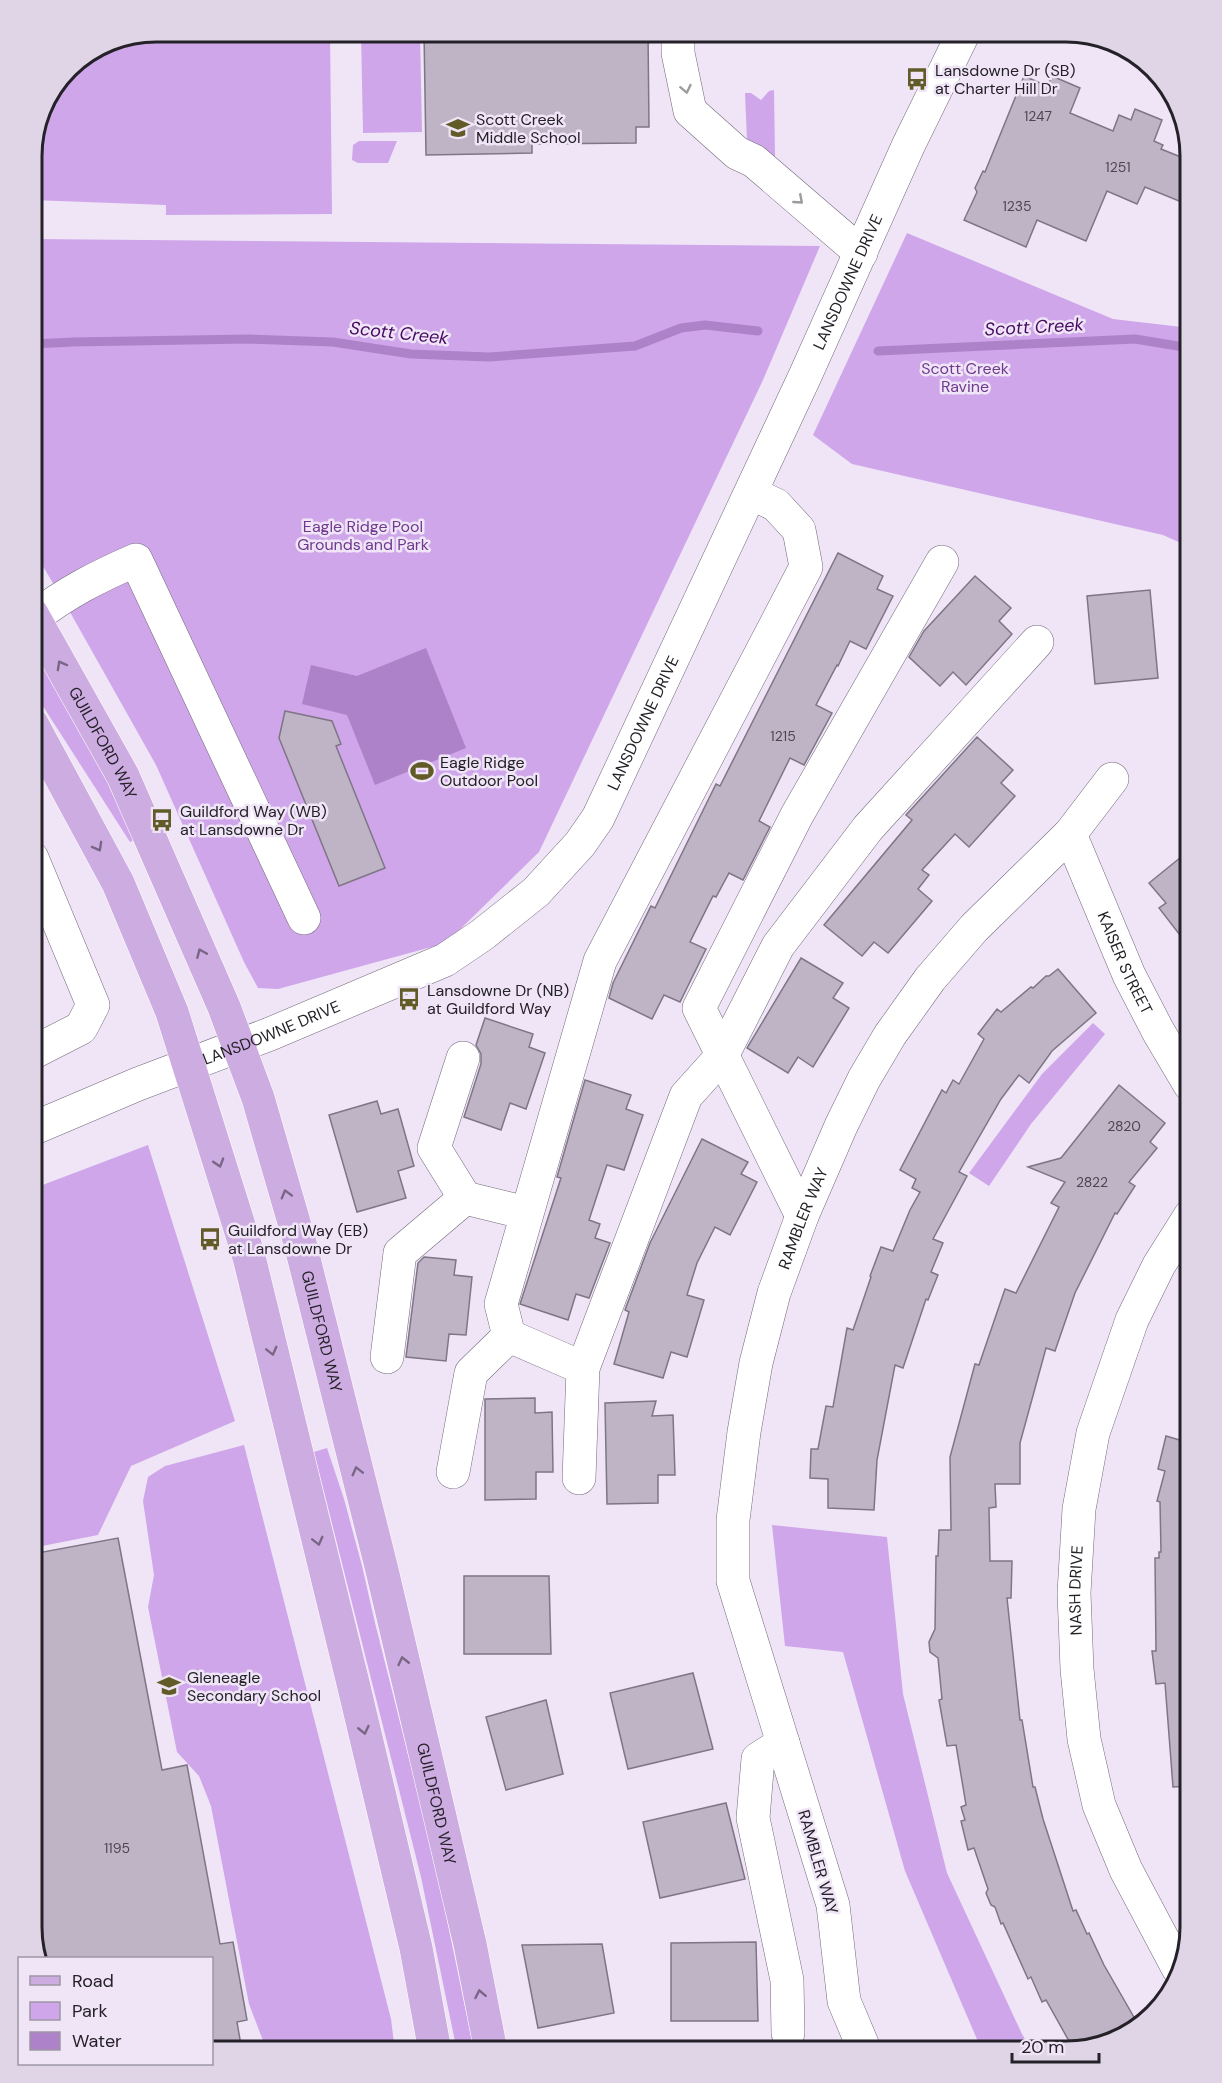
<svg xmlns="http://www.w3.org/2000/svg" width="1222" height="2083" viewBox="0 0 1222 2083" font-family="'DM Sans',sans-serif">
<rect width="100%" height="100%" fill="#efe5f7"/>
<!-- green -->
<g fill="#cfa6ea">
<polygon points="156,32 330,32 332,214 166,215 166,205 32,200 32,148 41,108 68,68 109,41"/>
<polygon points="361,32 420,32 422,132 363,133"/>
<polygon points="774,90 775,157 775,161 747,141 745,93 751,93 761,100 769,91"/>
<polygon points="359,141 397,141 388,163 358,163 352,160 353,145"/>
<polygon points="907,233 1113,319 1190,328 1190,547 1163,535 852,464 813,435"/>
<polygon points="32,239 820,246 763,380 539,852 446,943 278,989 258,988 244,962 156,765 66,605 32,548"/>
<polygon points="32,642 65,699 137,838 130,842 32,689"/>
<polygon points="1093,1023 1105,1034 1031,1124 989,1186 969,1173 1042,1074"/>
<polygon points="148,1145 235,1421 131,1466 98,1535 32,1548 32,1189"/>
<polygon points="244,1445 391,2019 395,2051 267,2051 249,2004 211,1806 199,1776 177,1752 148,1607 154,1575 143,1501 148,1477 165,1466"/>
<polygon points="327,1448 344,1499 362,1566 375,1623 435,1862 474,2051 457,2051 421,1877 314,1452"/>
<polygon points="772,1525 887,1537 903,1694 947,1873 1022,2034 1032,2051 982,2051 905,1871 843,1652 785,1646"/>
</g>
<!-- water -->
<polygon fill="#ae82c9" points="426,648 466,748 375,785 347,715 302,704 311,665 357,676"/>
<g fill="none" stroke-linecap="round" stroke-linejoin="round">
<!-- stream -->
<g stroke="#ae82c9" stroke-width="9">
<polyline points="32,344 73,342 247,339 333,342 411,354 489,357 635,346 681,328 705,325 758,331"/>
<polyline points="878,351 1135,339 1190,348"/>
</g>
</g>
<!-- building -->
<g fill="#bfb4c6" stroke="#7e7585" stroke-width="1.5">
<polygon points="424,32 648,32 649,127 636,127 636,143 532,144 532,153 426,155"/>
<polygon points="1024,76 1047,86 1052,76 1080,88 1070,113 1113,131 1119,115 1131,120 1135,109 1162,120 1154,141 1163,145 1161,149 1191,161 1191,206 1145,187 1137,204 1107,191 1086,241 1037,220 1026,247 964,220 977,192 975,188 983,171 985,172"/>
<polygon points="838,553 883,576 877,589 893,596 866,649 850,641 838,666 837,665 816,705 832,713 804,765 790,758 759,821 770,827 743,880 729,873 716,897 713,896 690,942 706,949 680,1002 664,995 652,1019 609,998 613,983 651,906 655,908 716,784 720,786"/>
<polygon points="975,576 1011,608 999,621 1012,634 966,685 953,672 940,686 909,657 924,631"/>
<polygon points="1150,590 1158,678 1095,684 1087,596"/>
<polygon points="285,711 332,721 341,744 336,746 385,868 339,886 279,738"/>
<polygon points="977,737 1013,770 1001,783 1015,796 969,847 955,834 922,870 929,875 918,889 932,901 888,953 874,942 862,956 824,925 912,820 906,815"/>
<polygon points="1191,849 1191,934 1190,948 1159,908 1166,903 1149,883"/>
<polygon points="801,958 843,983 833,998 849,1008 813,1067 798,1057 788,1073 747,1048"/>
<polygon points="1058,969 1096,1013 1052,1051 1029,1083 1019,1075 1001,1099 959,1172 967,1176 933,1239 943,1243 931,1272 938,1275 928,1300 926,1299 903,1368 895,1365 877,1460 874,1510 828,1508 828,1479 810,1478 811,1449 818,1449 826,1406 833,1407 847,1328 853,1330 871,1277 870,1276 881,1247 893,1251 910,1210 920,1192 912,1188 916,1179 900,1170 942,1090 946,1093 953,1080 959,1084 984,1039 978,1034 997,1009 1001,1012 1031,987 1033,988 1046,976 1049,976"/>
<polygon points="485,1018 533,1034 529,1047 545,1053 526,1109 510,1103 501,1130 464,1117 481,1064 481,1054 476,1045"/>
<polygon points="585,1080 631,1095 626,1109 643,1115 624,1170 607,1165 589,1220 600,1224 595,1238 610,1243 589,1298 576,1294 568,1320 520,1304 561,1178 557,1177"/>
<polygon points="1119,1085 1165,1123 1150,1142 1157,1148 1129,1182 1135,1186 1117,1214 1115,1213 1075,1293 1055,1351 1046,1348 1020,1443 1020,1484 995,1484 996,1507 989,1508 990,1561 1012,1561 1011,1598 1007,1598 1020,1720 1022,1720 1033,1787 1035,1787 1043,1819 1073,1911 1076,1910 1087,1934 1089,1933 1104,1965 1135,2019 1132,2021 1135,2027 1121,2039 1074,2050 1046,2000 1042,2002 1031,1977 1028,1979 1003,1923 1001,1924 995,1907 991,1905 986,1893 988,1889 974,1848 968,1850 961,1821 965,1820 961,1807 966,1805 956,1745 947,1746 939,1700 942,1699 938,1658 930,1652 929,1642 935,1629 936,1556 938,1556 939,1530 951,1530 950,1457 975,1364 979,1365 1005,1289 1016,1293 1059,1207 1051,1203 1065,1182 1028,1167 1061,1158"/>
<polygon points="377,1101 381,1114 398,1109 414,1166 398,1171 406,1198 357,1212 329,1115"/>
<polygon points="702,1139 748,1162 741,1174 757,1182 730,1235 715,1227 697,1263 687,1295 704,1300 687,1357 671,1352 663,1378 614,1364 629,1312 625,1310 650,1243"/>
<polygon points="424,1257 456,1260 454,1275 472,1277 466,1335 449,1334 446,1361 406,1357 418,1263"/>
<polygon points="535,1398 535,1413 552,1412 553,1472 536,1472 536,1499 485,1500 485,1399"/>
<polygon points="656,1401 652,1416 673,1415 675,1475 658,1475 658,1503 607,1504 605,1403"/>
<polygon points="1166,1436 1190,1443 1190,1786 1173,1787 1165,1683 1156,1684 1152,1651 1156,1651 1155,1558 1159,1558 1159,1552 1161,1552 1160,1502 1157,1501 1165,1471 1158,1469"/>
<polygon points="118,1538 162,1770 187,1765 220,1944 233,1942 247,2020 237,2022 242,2051 212,2051 212,1959 39,1959 32,1927 32,1554"/>
<polygon points="464,1576 549,1576 551,1654 464,1654"/>
<polygon points="693,1673 713,1749 628,1769 610,1693"/>
<polygon points="546,1700 563,1774 506,1790 486,1717"/>
<polygon points="726,1803 745,1879 660,1898 643,1822"/>
<polygon points="756,1942 758,2021 671,2021 671,1943"/>
<polygon points="602,1944 614,2013 538,2028 522,1945"/>
</g>
<g fill="none" stroke-linecap="round" stroke-linejoin="round">
<!-- minor casing -->
<g stroke="#736979" stroke-width="34">
<g id="minor">
<polyline points="678,32 678,53 690,111 737,153 754,161 861,253"/>
<path d="M 34,618 C 65,593 99,576 136,560 L 304,918"/>
<path id="s1" d="M 1070,834 L 1129,975 L 1158,1031 L 1190,1085"/>
<polyline points="32,1053 81,1028 93,1005 32,858"/>
<polyline points="463,1058 434,1148 465,1198 526,1213"/>
<path id="s2" d="M 32,1129 L 138,1084 L 270,1034 L 445,960 L 482,935 L 536,892 L 580,844 L 598,818 L 805,376 L 909,144 L 964,32"/>
<polyline points="802,1216 699,1008 797,815 942,562"/>
<polyline points="509,1336 501,1304 600,961 806,567 799,530 776,505 751,493"/>
<polyline points="509,1336 583,1368"/>
<polyline points="387,1357 400,1253 465,1198"/>
<polyline points="453,1472 471,1373 509,1336"/>
<polyline points="579,1478 583,1368 686,1096 722,1056 778,946 868,828 1037,642"/>
<polyline points="783,1743 758,1759 753,1818 787,1980 788,2033"/>
<path id="s3" d="M 1178,1968 L 1126,1870 L 1099,1805 L 1084,1739 L 1077,1669 L 1074,1593 L 1079,1509 L 1093,1433 L 1132,1320 L 1159,1265 L 1190,1216"/>
<path id="s4" d="M 865,2051 L 844,2001 L 833,1905 L 733,1581 L 733,1520 L 744,1432 L 756,1363 L 774,1293 L 802,1216 L 841,1126 L 864,1079 L 890,1035 L 930,979 L 974,928 L 1070,834 L 1112,779"/>
</g>
</g>
<!-- major casing -->
<g stroke="#fff" stroke-width="34">
<g id="major">
<path id="s5" d="M 32,614 L 123,776 L 224,1007 L 258,1098 L 300,1243 L 381,1566 L 470,1944 L 491,2051"/>
<polyline points="32,724 118,883 172,1012 249,1257 353,1683 416,1948 435,2051"/>
</g>
</g>
<!-- minor -->
<use href="#minor" stroke="#fff" stroke-width="33"/>
<!-- major -->
<use href="#major" stroke="#cdace1" stroke-width="33"/>
</g>
<!-- one-way arrows -->
<defs><path id="oneway-chevron" d="M-2-3.5L2.5 0L-2 3.5" fill="none" stroke-width="1.6" stroke-linecap="round" stroke-linejoin="round" transform="scale(1.5)"/></defs>
<g stroke="#9d9b9e">
<use href="#oneway-chevron" transform="translate(686 89) rotate(78)"/>
<use href="#oneway-chevron" transform="translate(799 200) rotate(41)"/>
</g>
<g stroke="#796684">
<use href="#oneway-chevron" transform="translate(61 665) rotate(-119)"/>
<use href="#oneway-chevron" transform="translate(98 847) rotate(61)"/>
<use href="#oneway-chevron" transform="translate(201 953) rotate(-113)"/>
<use href="#oneway-chevron" transform="translate(219 1163) rotate(73)"/>
<use href="#oneway-chevron" transform="translate(286 1194) rotate(-106)"/>
<use href="#oneway-chevron" transform="translate(272 1351) rotate(76)"/>
<use href="#oneway-chevron" transform="translate(357 1471) rotate(-104)"/>
<use href="#oneway-chevron" transform="translate(318 1541) rotate(76)"/>
<use href="#oneway-chevron" transform="translate(403 1661) rotate(-103)"/>
<use href="#oneway-chevron" transform="translate(364 1730) rotate(77)"/>
<use href="#oneway-chevron" transform="translate(480 1994) rotate(-101)"/>
</g>
<!-- icons -->
<defs>
<g id="bus-bare" transform="scale(1.8)"><path d="M-5-6H5V4H4V6H2V4H-2V6H-4V4H-5ZM-3.5-4V0h7V-4ZM-3.5 1.2v1.5H-2V1.2ZM2 1.2v1.5H3.5V1.2Z" fill="#625b27" stroke="#efe5f7" stroke-width="2.5" paint-order="stroke"/></g>
<g id="school-bare" transform="scale(1.8)"><path d="M0-5L7-2L0 1L-7-2ZM-4 1L0 2.5L4 1V4Q0 6-4 4Z" fill="#625b27" stroke="#efe5f7" stroke-width="2.5" paint-order="stroke"/></g>
<g id="stadium-bare" transform="scale(1.8)"><path d="M0-5a6.5 5 0 1 0 0 10a6.5 5 0 1 0 0-10ZM-3.5-1.8h7v3.6h-7Z" fill="#625b27" stroke="#efe5f7" stroke-width="2.5" paint-order="stroke"/></g>
</defs>
<g fill-rule="evenodd">
<use href="#bus-bare" x="917" y="79"/>
<use href="#school-bare" x="458" y="128"/>
<use href="#stadium-bare" x="422" y="771"/>
<use href="#bus-bare" x="162" y="820"/>
<use href="#bus-bare" x="409" y="999"/>
<use href="#bus-bare" x="210" y="1239"/>
<use href="#school-bare" x="169" y="1686"/>
</g>
<g text-anchor="middle" dominant-baseline="central" stroke-width="5" stroke-linejoin="round" paint-order="stroke">
<!-- number labels -->
<g font-size="14" fill="#4c4650">
<text x="1038" y="116">1247</text>
<text x="1118" y="167">1251</text>
<text x="1017" y="206">1235</text>
<text x="783" y="736">1215</text>
<text x="1124" y="1126">2820</text>
<text x="1092" y="1182">2822</text>
<text x="117" y="1848">1195</text>
</g>
<!-- poi labels -->
<g font-size="16" fill="#252128" stroke="#efe5f7" text-anchor="start">
<text x="935" y="70">Lansdowne Dr (SB)<tspan x="935" dy="18">at Charter Hill Dr</tspan></text>
<text x="476" y="119">Scott Creek<tspan x="476" dy="18">Middle School</tspan></text>
<text x="440" y="762">Eagle Ridge<tspan x="440" dy="18">Outdoor Pool</tspan></text>
<text x="180" y="811">Guildford Way (WB)<tspan x="180" dy="18">at Lansdowne Dr</tspan></text>
<text x="427" y="990">Lansdowne Dr (NB)<tspan x="427" dy="18">at Guildford Way</tspan></text>
<text x="228" y="1230">Guildford Way (EB)<tspan x="228" dy="18">at Lansdowne Dr</tspan></text>
<text x="187" y="1677">Gleneagle<tspan x="187" dy="18">Secondary School</tspan></text>
</g>
<!-- street labels -->
<g font-size="16" fill="#252128" stroke="#efe5f7">
<text stroke="none"><textPath href="#s2" startOffset="1248">LANSDOWNE DRIVE</textPath></text>
<text stroke="none"><textPath href="#s2" startOffset="762">LANSDOWNE DRIVE</textPath></text>
<text stroke="none"><textPath href="#s5" startOffset="147">GUILDFORD WAY</textPath></text>
<text stroke="none"><textPath href="#s1" startOffset="140">KAISER STREET</textPath></text>
<text stroke="none"><textPath href="#s2" startOffset="258">LANSDOWNE DRIVE</textPath></text>
<text stroke="none"><textPath href="#s4" startOffset="862">RAMBLER WAY</textPath></text>
<text stroke="none"><textPath href="#s5" startOffset="777">GUILDFORD WAY</textPath></text>
<text stroke="none"><textPath href="#s3" startOffset="398">NASH DRIVE</textPath></text>
<text stroke="none"><textPath href="#s5" startOffset="1263">GUILDFORD WAY</textPath></text>
<text transform="translate(818 1862) rotate(74)">RAMBLER WAY</text>
</g>
<!-- park labels -->
<g font-size="16" fill="#6f398e" stroke="#efe5f7">
<text x="965" y="368">Scott Creek<tspan x="965" dy="18">Ravine</tspan></text>
<text x="363" y="526">Eagle Ridge Pool<tspan x="363" dy="18">Grounds and Park</tspan></text>
</g>
<!-- water labels -->
<g font-size="18" font-style="italic" fill="#460961" stroke="#efe5f7">
<text transform="translate(1034 327) rotate(-3)">Scott Creek</text>
<text transform="translate(399 333) rotate(6)">Scott Creek</text>
</g>
</g>
<!-- crop -->
<path d="M0 0H1222V2083H0ZM156 42H1066A114 114 0 0 1 1180 156V1927A114 114 0 0 1 1066 2041H156A114 114 0 0 1 42 1927V156A114 114 0 0 1 156 42Z" fill="#dfd5e6" fill-rule="evenodd"/>
<path fill="none" stroke="#252128" stroke-width="3" d="M156 42H1066A114 114 0 0 1 1180 156V1927A114 114 0 0 1 1066 2041H156A114 114 0 0 1 42 1927V156A114 114 0 0 1 156 42Z"/>
<!-- legend -->
<rect x="18" y="1957" width="195" height="108" fill="#efe5f7" stroke="#9e97a4" stroke-width="1.5"/>
<rect x="30" y="1976" width="30" height="9" fill="#cdace1" stroke="#9e97a4" stroke-width="1.5"/>
<text x="72" y="1987" font-size="18" fill="#252128">Road</text>
<rect x="30" y="2002" width="30" height="18" fill="#cfa6ea" stroke="#9e97a4" stroke-width="1.5"/>
<text x="72" y="2017" font-size="18" fill="#252128">Park</text>
<rect x="30" y="2032" width="30" height="18" fill="#ae82c9" stroke="#9e97a4" stroke-width="1.5"/>
<text x="72" y="2047" font-size="18" fill="#252128">Water</text>
<!-- scale -->
<path d="M1012 2053v9h87v-9" fill="none" stroke="#252128" stroke-width="3"/>
<text x="1021" y="2053" font-size="18" fill="#252128" stroke="#efe5f7" stroke-width="4.5" paint-order="stroke">20 m</text>
</svg>
